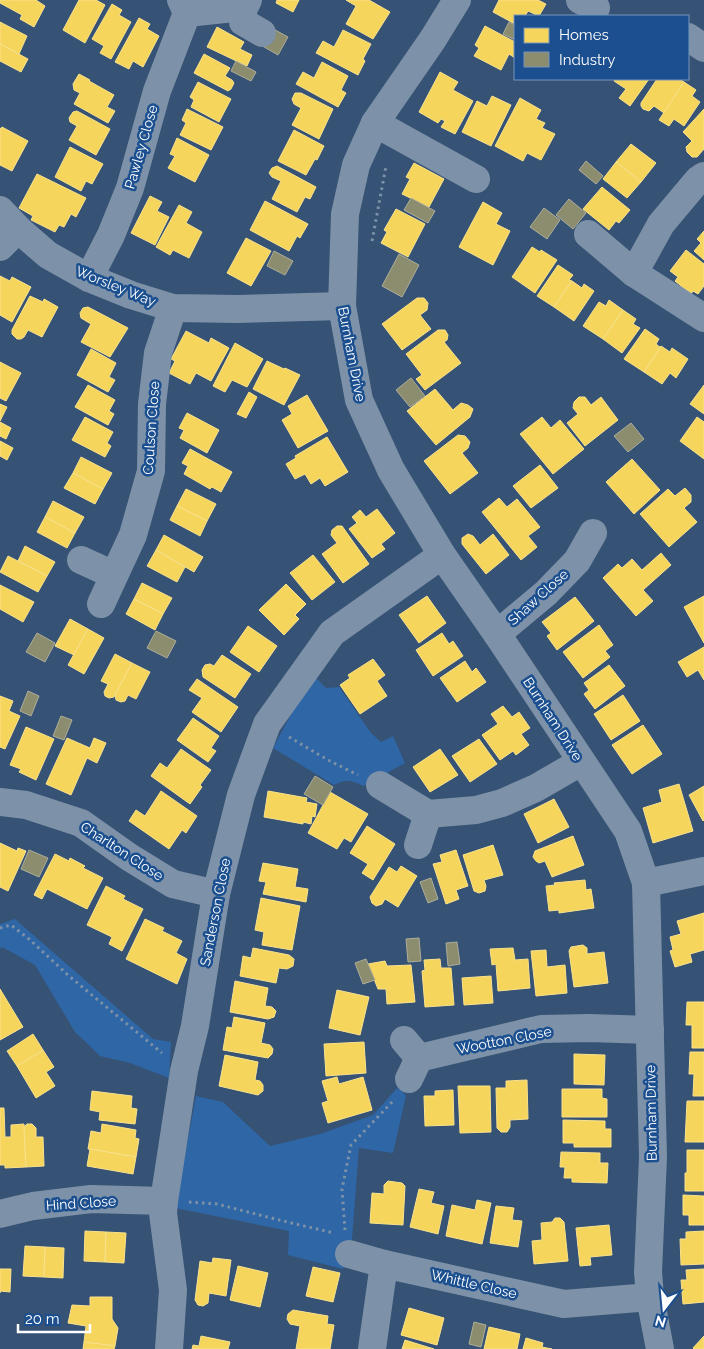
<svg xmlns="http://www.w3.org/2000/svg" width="704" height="1349" viewBox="0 0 704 1349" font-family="Raleway,sans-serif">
<rect width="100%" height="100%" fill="#365274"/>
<!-- green -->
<g fill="#2f66a5">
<path d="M 316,678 L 326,688 L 339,687 L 371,733 L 381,742 L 393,736 L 405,763 L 367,784 L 363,786 C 352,780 345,779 334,785 L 273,748 L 302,694 Z"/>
<polygon points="15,919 153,1039 171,1042 169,1078 130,1063 100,1056 75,1032 35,965 2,947 0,949 0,924"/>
<polygon points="397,1088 402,1091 406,1096 393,1153 359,1148 352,1239 343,1269 288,1255 289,1231 175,1208 196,1096 223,1102 270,1146 320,1134 373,1115"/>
</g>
<!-- homes -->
<g fill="#f6d55c" stroke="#f9e28d">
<polygon points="0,0 36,0 45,6 34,27 20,19 22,15 0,3"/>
<polygon points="79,0 96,0 105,5 85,43 63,30"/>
<polygon points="277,0 299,0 293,12 276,3"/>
<polygon points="346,0 369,0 390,12 373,39 346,24 356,6"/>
<polygon points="499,0 538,0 546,4 539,16 528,11 525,16 515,16 515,24 493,12"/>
<polygon points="112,4 122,10 119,15 131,22 111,59 100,53 104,46 92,39"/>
<polygon points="139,18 150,24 147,29 159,36 143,67 133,61 129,69 115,62"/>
<polygon points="0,22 27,36 19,54 0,44"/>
<polygon points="485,26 515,42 515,58 509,54 501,70 474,56 479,48 475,45"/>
<polygon points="217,27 244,42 240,49 252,55 247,66 207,47"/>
<polygon points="343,30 371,44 363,59 365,61 358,75 316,53 323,41 334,47"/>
<polygon points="0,44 28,59 21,72 0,61"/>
<polygon points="204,54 230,68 225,76 232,80 234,83 231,89 228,91 194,73"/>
<polygon points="322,62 348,76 341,90 346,93 338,107 296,84 303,72 314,78"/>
<polygon points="440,72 458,82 453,90 473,101 455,134 441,127 445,121 441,119 438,123 419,112"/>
<polygon points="79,74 90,80 89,81 114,95 107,107 115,111 108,123 74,104 80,93 74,90 73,84"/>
<polygon points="615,79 649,79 630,106 619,98 626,89 614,81"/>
<polygon points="657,79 679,79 684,82 664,113 654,106 649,111 643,109 641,106 641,103"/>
<polygon points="198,82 231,99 219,122 191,107 194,100 190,97"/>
<polygon points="684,82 696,90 692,96 700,102 684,126 674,119 669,126 659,120"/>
<polygon points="295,93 301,93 333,109 319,139 292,125 301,108 294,104 292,99"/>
<polygon points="492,96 511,105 491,146 462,132 477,101 487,106"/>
<polygon points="520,98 541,110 536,119 545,123 542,128 555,134 541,160 527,153 523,161 495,146"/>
<polygon points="187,109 223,127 211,150 180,135 186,123 182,120"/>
<polygon points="704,109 704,149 697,157 692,157 687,152 686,147 692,141 683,132"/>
<polygon points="77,111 110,129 96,155 69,140 77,126 70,122 69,118 73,112"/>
<polygon points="2,127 28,141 12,171 0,165 0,129"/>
<polygon points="294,130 324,146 317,160 315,159 306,175 278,161"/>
<polygon points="177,138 209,155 195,182 168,168 175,156 170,154"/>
<polygon points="631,144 656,163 641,182 616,162"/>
<polygon points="70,147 103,164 92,184 86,181 81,191 55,177"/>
<polygon points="616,162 641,182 627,198 603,179"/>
<polygon points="414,163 444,179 429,207 402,194 410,179 406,177"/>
<polygon points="277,166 316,187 310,199 305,197 297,212 272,199 281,181 272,177 269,173 272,168"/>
<polygon points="37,174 86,198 76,217 71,214 64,227 59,225 55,232 31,220 33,216 19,208"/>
<polygon points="602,187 630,210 619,223 616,221 609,230 583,209"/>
<polygon points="150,196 162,202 157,211 169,217 155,245 131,233"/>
<polygon points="265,201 308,224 300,238 297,236 289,251 250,230"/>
<polygon points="483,202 502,213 496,224 510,231 493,265 459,247"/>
<polygon points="179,205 192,212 186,223 202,232 189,258 173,250 170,255 156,247"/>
<polygon points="396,209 425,224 408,257 381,243 387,232 384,230"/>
<polygon points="704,231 704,260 694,251 701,243 697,239"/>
<polygon points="246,238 271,251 251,286 227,273"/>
<polygon points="532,247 540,252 541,250 557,260 535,293 512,277"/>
<polygon points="686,250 704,264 704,286 698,294 693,291 691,294 675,281 678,277 670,271"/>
<polygon points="558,265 573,275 569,280 572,281 554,307 537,296"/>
<polygon points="0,276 10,281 12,277 31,287 12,322 0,315"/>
<polygon points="572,281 582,288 584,284 594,291 574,321 554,307"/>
<polygon points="30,296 43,302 44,299 58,307 42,337 28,330 24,337 21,339 17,339 12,334 12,330"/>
<polygon points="417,298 424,298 428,303 427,310 420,315 431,329 402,350 382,324"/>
<polygon points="609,300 623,310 603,339 583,326 599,302 606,306"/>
<polygon points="88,307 128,328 110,357 81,342 91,324 81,318 80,313 83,308"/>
<polygon points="623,310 636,319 633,324 640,328 622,353 603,339"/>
<polygon points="645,329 659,339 656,344 661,348 644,372 624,359"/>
<polygon points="438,330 445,330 448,335 447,340 444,342 461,363 425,390 416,379 422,375 406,354"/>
<polygon points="186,331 209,343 211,338 229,348 211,381 196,373 190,384 169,373 175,361 171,359"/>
<polygon points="235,343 263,359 247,387 232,380 225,392 213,386"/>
<polygon points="661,346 670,352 672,348 688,359 676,378 670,373 662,384 644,372"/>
<polygon points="91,349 116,363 109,377 115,380 108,392 77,375"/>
<polygon points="267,361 284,369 285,368 300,375 284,405 253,389"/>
<polygon points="0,362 21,373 6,401 0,398"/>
<polygon points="88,385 115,400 109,411 114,414 108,425 75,407"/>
<polygon points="704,385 704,414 690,404"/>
<polygon points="435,389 453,410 461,403 468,405 473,409 470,417 436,445 407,411"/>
<polygon points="249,392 257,397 246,418 237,414"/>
<polygon points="307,395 328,431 298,448 282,420 292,414 288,406"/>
<polygon points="579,397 585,397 591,405 601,397 618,420 585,446 567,423 578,414 573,408 574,402"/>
<polygon points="0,404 7,407 0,421"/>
<polygon points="187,413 219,430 207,453 180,438 184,430 179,428"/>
<polygon points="85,417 113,432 107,443 111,446 105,457 72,440"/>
<polygon points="542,417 551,428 560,420 584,449 553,474 520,434"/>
<polygon points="697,417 704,422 704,459 680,441"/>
<polygon points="0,422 11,428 6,439 0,436"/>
<polygon points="458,435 465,436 470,442 468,448 462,453 478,473 450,494 424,461"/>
<polygon points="327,437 348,472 325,486 320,478 311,484 305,474 295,479 286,464 296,458 295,456"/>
<polygon points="0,441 13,448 7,460 0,456"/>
<polygon points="190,449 232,472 221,492 212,487 210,489 184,474 188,466 182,463"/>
<polygon points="81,457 112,473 103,489 73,473"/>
<polygon points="632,459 660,490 634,514 606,482"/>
<polygon points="540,465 558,488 531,508 513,486"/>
<polygon points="73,473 103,489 95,504 64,488"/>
<polygon points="685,488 691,495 691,502 684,508 697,522 669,547 640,514 668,489 675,496"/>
<polygon points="186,489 216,504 207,521 177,506"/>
<polygon points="499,498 507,507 517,499 540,527 528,536 537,547 521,560 482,512"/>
<polygon points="53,501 84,517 75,533 45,517"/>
<polygon points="177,506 207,521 200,536 170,520"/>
<polygon points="377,509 395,533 381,544 385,549 372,558 349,529 357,523 352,517 360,510 366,517"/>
<polygon points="45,517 75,533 67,548 37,532"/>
<polygon points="337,526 342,526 369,564 343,583 322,554 337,543 331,535 332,530"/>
<polygon points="468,534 473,536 480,545 493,534 509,555 486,574 462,544 462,538"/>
<polygon points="164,535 203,557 194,572 156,550"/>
<polygon points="25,546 55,562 47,576 18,561"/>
<polygon points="156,550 185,567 177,582 147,566"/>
<polygon points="661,553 671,565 643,590 653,601 636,616 603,578 618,564 622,568 632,559 642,570"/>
<polygon points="313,555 335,582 312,600 290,573"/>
<polygon points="8,556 47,576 38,592 0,572"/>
<polygon points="142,583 172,598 163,614 134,599"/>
<polygon points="286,584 306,604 295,615 299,619 284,635 259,610"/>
<polygon points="0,585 34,602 23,622 0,609"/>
<polygon points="427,596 446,623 419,643 399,615"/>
<polygon points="704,596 704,643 684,607"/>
<polygon points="575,597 594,621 557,650 547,636 551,633 542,622"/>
<polygon points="134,599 163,614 155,630 126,614"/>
<polygon points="70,619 88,629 74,655 55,646"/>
<polygon points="599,625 613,645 605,651 610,657 583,678 563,652"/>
<polygon points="248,626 277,646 259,672 230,652"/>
<polygon points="88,629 104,638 84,674 68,665"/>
<polygon points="442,633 449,644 453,641 463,656 433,676 416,650"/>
<polygon points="704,647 704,680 698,670 687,677 678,662"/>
<polygon points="115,654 132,663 114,697 109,698 105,696 104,692 108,684 101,681"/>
<polygon points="222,655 251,674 235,698 203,677 202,670 205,665 210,664 214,666"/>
<polygon points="373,659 385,675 377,681 387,696 360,714 340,685 350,678 348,675"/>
<polygon points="465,661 472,672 476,668 486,682 457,702 440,678"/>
<polygon points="132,663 150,672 136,699 128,695 125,701 121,702 116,700 115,695"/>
<polygon points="609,665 625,686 595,709 584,694 589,690 584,683"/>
<polygon points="197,679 238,707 221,732 192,712 202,698 189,690"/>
<polygon points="623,695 640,721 611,740 594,714"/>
<polygon points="0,696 13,701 9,711 20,716 5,749 0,747"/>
<polygon points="503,706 512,717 519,712 530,728 521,734 529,745 516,755 513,751 500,760 482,735 498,724 491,714"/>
<polygon points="193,718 219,736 211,748 216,751 208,762 177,740"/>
<polygon points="643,725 662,754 632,774 612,745"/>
<polygon points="26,727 54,739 36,780 19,772 21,769 10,765"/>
<polygon points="67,738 90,748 94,738 106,743 97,763 87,758 71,795 46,784"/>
<polygon points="479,739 497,764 470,782 452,756"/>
<polygon points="181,749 211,770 200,785 202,787 190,804 151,776 160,763 167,768"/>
<polygon points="440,749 458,775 430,792 413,767"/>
<polygon points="679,784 693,831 653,843 643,808 662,802 659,790"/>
<polygon points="704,786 704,820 703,821 689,795"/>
<polygon points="161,791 197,816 186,833 182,830 169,849 129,821 136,810 145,816"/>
<polygon points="268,791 307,798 306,802 317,804 315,817 312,816 311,824 303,822 303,824 264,817"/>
<polygon points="330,792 368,814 351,842 344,838 337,849 308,833"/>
<polygon points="554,799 569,827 538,843 524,814"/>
<polygon points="367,826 395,844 373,880 362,873 368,864 350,853"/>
<polygon points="573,836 584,865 552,877 545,861 539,863 536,861 533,857 535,851"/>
<polygon points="0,843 17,851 18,848 26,851 8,891 0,887"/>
<polygon points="493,845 503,875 484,880 486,886 485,891 479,893 474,891 463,855"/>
<polygon points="456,850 468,886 456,890 459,899 446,904 433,864 442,862 440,855"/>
<polygon points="55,854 69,861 70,858 85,866 83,868 103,878 87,909 47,889 42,899 34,895"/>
<polygon points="263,863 298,869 295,887 308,889 306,902 263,894 266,882 259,881"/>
<polygon points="401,866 417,876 398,907 385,899 382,904 376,906 372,903 370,897 389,867 397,872"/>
<polygon points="585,880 586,890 591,889 594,908 559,913 559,910 549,911 546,886 555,885 554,883"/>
<polygon points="106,886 125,896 123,899 143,909 122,951 109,944 112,937 87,925"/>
<polygon points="261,898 300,906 292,950 262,945 264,932 255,930"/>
<polygon points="704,913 704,950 690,954 692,962 675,967 670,951 673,950 670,937 681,934 677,921"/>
<polygon points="145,919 164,928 162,931 182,941 176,953 187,959 177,984 126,959"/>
<polygon points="583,945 587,948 587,954 604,952 608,983 574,987 569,951 571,947"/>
<polygon points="253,948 289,955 294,959 293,966 287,969 279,968 276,983 240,976 243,956 251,958"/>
<polygon points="513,948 515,960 528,959 530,988 498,991 496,964 492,965 490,949"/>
<polygon points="546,950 547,967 565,965 567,993 536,996 531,951"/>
<polygon points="440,959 441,968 451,968 454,1005 425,1007 422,971 425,970 424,960"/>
<polygon points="385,961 387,966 411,965 415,1002 387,1004 386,989 378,989 368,964"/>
<polygon points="491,976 493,1003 464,1005 462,978"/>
<polygon points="235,981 268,988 265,1006 272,1007 276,1011 274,1017 268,1019 230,1012"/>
<polygon points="0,989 23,1027 0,1040"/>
<polygon points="337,990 369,997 360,1035 329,1028"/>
<polygon points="687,1002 704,1002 704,1048 692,1048 692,1025 686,1025"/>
<polygon points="234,1017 265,1023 261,1043 270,1045 273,1049 272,1054 268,1058 223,1050 227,1027 232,1028"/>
<polygon points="33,1034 43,1050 17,1066 7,1051"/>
<polygon points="364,1042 366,1073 326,1076 324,1044"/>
<polygon points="43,1050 54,1067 46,1072 55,1086 36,1098 17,1066"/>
<polygon points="690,1052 704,1052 704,1096 693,1096 694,1074 689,1074"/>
<polygon points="574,1054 605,1055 604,1085 574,1084"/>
<polygon points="225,1055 258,1062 255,1080 260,1081 263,1085 263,1091 258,1095 219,1086"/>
<polygon points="337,1077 339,1084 363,1077 372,1110 328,1123 322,1103 328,1101 322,1081"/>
<polygon points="527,1080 528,1119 510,1120 510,1127 507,1132 501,1132 497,1128 496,1088 506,1088 506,1081"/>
<polygon points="458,1086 490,1086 491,1132 460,1133"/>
<polygon points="562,1089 602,1089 602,1098 607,1099 607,1117 562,1117"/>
<polygon points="453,1090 454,1125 425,1126 424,1096 435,1096 435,1091"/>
<polygon points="92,1091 132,1096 131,1108 137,1109 135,1124 99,1120 100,1112 90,1110"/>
<polygon points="687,1101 704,1101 704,1142 685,1142"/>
<polygon points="0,1108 4,1108 5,1137 11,1137 11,1125 24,1124 26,1167 5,1168 5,1165 0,1165"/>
<polygon points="563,1120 605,1121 605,1129 611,1129 611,1147 574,1147 574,1143 563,1143"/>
<polygon points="27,1124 32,1124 36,1128 36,1137 43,1137 44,1166 26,1167 24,1127"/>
<polygon points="102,1124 136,1130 135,1138 139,1139 136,1157 88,1149 91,1131 101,1133"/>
<polygon points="90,1149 136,1157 133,1174 87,1166"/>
<polygon points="687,1150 704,1150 704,1191 685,1191 685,1173 687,1173"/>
<polygon points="561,1152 600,1153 600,1163 608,1163 607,1183 572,1182 572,1178 564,1178 565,1167 560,1167"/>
<polygon points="388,1181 402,1183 405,1186 403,1225 370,1223 372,1193 384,1194 384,1185"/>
<polygon points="419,1189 434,1192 431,1203 444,1206 438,1234 410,1227"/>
<polygon points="683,1195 704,1196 704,1225 689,1225 689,1215 683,1215"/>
<polygon points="477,1200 491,1203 482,1244 446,1236 452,1205 475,1210"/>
<polygon points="496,1206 514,1208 512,1220 522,1221 518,1247 490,1243"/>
<polygon points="555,1218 560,1218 564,1222 568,1261 534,1264 532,1241 542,1240 541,1223 552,1222"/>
<polygon points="609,1225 612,1255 590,1257 591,1265 580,1266 576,1228"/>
<polygon points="85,1231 106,1232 105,1262 84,1261"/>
<polygon points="704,1231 704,1264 681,1265 680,1239 686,1239 686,1232"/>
<polygon points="106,1232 126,1233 124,1263 105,1262"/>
<polygon points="25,1246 45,1247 44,1277 23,1276"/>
<polygon points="45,1247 64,1248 63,1278 44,1277"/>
<polygon points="213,1258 231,1260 226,1296 209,1293 208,1303 203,1306 198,1305 195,1300 200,1261 212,1263"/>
<polygon points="238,1266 268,1273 260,1307 230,1300"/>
<polygon points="313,1267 340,1273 333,1302 306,1296"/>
<polygon points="0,1269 11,1269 10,1292 0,1291 0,1293"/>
<polygon points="704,1269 704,1302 683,1304 681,1280 687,1280 686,1270"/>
<polygon points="90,1297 112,1297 112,1319 118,1328 115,1346 84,1342 86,1326 68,1323 72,1305 90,1306"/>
<polygon points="409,1308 444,1318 437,1345 401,1335"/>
<polygon points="293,1310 328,1316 327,1324 334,1325 330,1349 296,1349 300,1326 290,1324 287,1319 288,1314"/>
<polygon points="489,1327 520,1334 517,1349 484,1349"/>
<polygon points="201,1336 230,1342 228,1349 192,1349 193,1345 199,1346"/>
<polygon points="704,1336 704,1349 694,1349 693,1348"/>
<polygon points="526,1338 543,1343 542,1347 552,1349 523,1349"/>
<polygon points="405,1340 434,1349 402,1349"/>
<polygon points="84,1342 115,1346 114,1349 83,1349"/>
</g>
<!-- industry -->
<g fill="#8c8c6e" stroke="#aeae9a">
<polygon points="509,22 515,25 515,40 503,34"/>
<polygon points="268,26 288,37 278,55 259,44"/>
<polygon points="236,61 256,72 251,81 231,71"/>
<polygon points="586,161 603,176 596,184 579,170"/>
<polygon points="411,198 435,211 428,223 404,210"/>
<polygon points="569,199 586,213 573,229 556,215"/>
<polygon points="544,208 560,220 547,239 530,227"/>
<polygon points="274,251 293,261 285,275 267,266"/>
<polygon points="399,254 419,265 402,297 382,286"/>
<polygon points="411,378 425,396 410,407 396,390"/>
<polygon points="631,423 644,439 628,452 614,436"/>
<polygon points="156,631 176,641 167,658 147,648"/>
<polygon points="37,633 55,643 45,662 26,652"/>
<polygon points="28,691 39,696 31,716 20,711"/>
<polygon points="61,716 72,720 64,740 53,736"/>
<polygon points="315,776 333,787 323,805 304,794"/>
<polygon points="29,850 48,858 39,877 21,869"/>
<polygon points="431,878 438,899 428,903 420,882"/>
<polygon points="419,938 421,961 408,962 406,939"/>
<polygon points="457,942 460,964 448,966 446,943"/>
<polygon points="366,959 375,980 363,984 355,963"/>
<polygon points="474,1322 486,1325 481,1347 469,1344"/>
</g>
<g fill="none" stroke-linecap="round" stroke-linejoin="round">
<!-- path -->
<g stroke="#7d92a8" stroke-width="3" stroke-dasharray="2.5 4" stroke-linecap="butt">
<polyline points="372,241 386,166"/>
<polyline points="289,737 328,760 358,775"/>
<polyline points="0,928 11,925 29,939 69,976 162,1053"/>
<polyline points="189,1202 217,1204 287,1222 334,1233"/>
<polyline points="345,1230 342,1189 351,1145 395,1099"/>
</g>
<!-- minor -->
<g stroke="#7d92a8" stroke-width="28">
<polyline points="457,0 433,39 375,123 356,165 345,214 342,306 359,400 391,470 442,555 497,634 628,831 646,883 653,1157 648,1272 650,1297 660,1349"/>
<polyline points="580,0 596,8"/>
<polyline points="243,10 243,22 262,33"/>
<polyline points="187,13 234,8 243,10 248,0"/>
<polyline points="688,37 704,48"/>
<polyline points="375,123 476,179"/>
<polyline points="704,176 698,180 661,224 634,273 704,318"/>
<polyline points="0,210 18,229 48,255 89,278 131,295 173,308 237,309 342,306"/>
<polyline points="588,234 634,273"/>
<polyline points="0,247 18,229"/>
<polyline points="89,278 111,235 130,188 157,91 187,13 181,0"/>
<polyline points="81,560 114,575"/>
<polyline points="101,604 133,535 151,471 152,404 158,353 173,308"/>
<polyline points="497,634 546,593 577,561 593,533"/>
<polyline points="380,785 428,814 476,810 502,803 536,788 581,762"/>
<polyline points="0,802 26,805 81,823 129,857 173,884 216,894"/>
<polyline points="418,845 428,814"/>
<polyline points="646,883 704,871"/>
<polyline points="404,1040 419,1058"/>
<polyline points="419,1058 541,1029 589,1028 650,1030"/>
<polyline points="409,1079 419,1058"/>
<polyline points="0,1214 33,1206 91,1199 164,1201"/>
<polyline points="349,1254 384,1264"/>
<polyline points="169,1349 173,1290 163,1213 164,1201 184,1071 195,1026 216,894 241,795 267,724 332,633 442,555"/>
<polyline points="372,1349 384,1264 564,1304 650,1297"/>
</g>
</g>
<g text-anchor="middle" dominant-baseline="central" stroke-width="5" stroke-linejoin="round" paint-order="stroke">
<!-- street labels -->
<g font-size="14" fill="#fff" stroke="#1b4f8f">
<text transform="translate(141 147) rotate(-74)">Pawley Close</text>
<text transform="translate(116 286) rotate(22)">Worsley Way</text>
<text transform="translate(352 354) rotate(79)">Burnham Drive</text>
<text transform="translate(151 428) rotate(-86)">Coulson Close</text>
<text transform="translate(538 597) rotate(-42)">Shaw Close</text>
<text transform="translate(553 719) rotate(57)">Burnham Drive</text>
<text transform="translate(122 851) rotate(33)">Charlton Close</text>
<text transform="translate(215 912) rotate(-79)">Sanderson Close</text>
<text transform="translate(504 1040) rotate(-11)">Wootton Close</text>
<text transform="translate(651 1113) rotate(-91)">Burnham Drive</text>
<text transform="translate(81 1203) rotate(-4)">Hind Close</text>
<text transform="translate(474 1284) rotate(13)">Whittle Close</text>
</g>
</g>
<!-- legend -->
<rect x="514" y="15" width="175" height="65" fill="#1b4f8f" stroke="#7695bc"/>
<rect x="524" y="28" width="25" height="15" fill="#f6d55c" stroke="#7695bc"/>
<text x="559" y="40" font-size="15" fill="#ffffff">Homes</text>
<rect x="524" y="52" width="25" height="15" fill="#8c8c6e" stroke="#7695bc"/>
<text x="559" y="65" font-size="15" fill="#ffffff">Industry</text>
<!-- north arrow -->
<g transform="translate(664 1309) rotate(196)" stroke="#1b4f8f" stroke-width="4" paint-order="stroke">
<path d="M0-4L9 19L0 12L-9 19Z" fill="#ffffff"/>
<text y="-8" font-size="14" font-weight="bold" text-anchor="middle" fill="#ffffff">N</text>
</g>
<!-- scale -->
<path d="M18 1324v8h72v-8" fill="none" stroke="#ffffff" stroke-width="2.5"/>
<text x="25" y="1324" font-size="15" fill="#ffffff" stroke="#1b4f8f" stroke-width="4" paint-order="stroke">20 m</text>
</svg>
